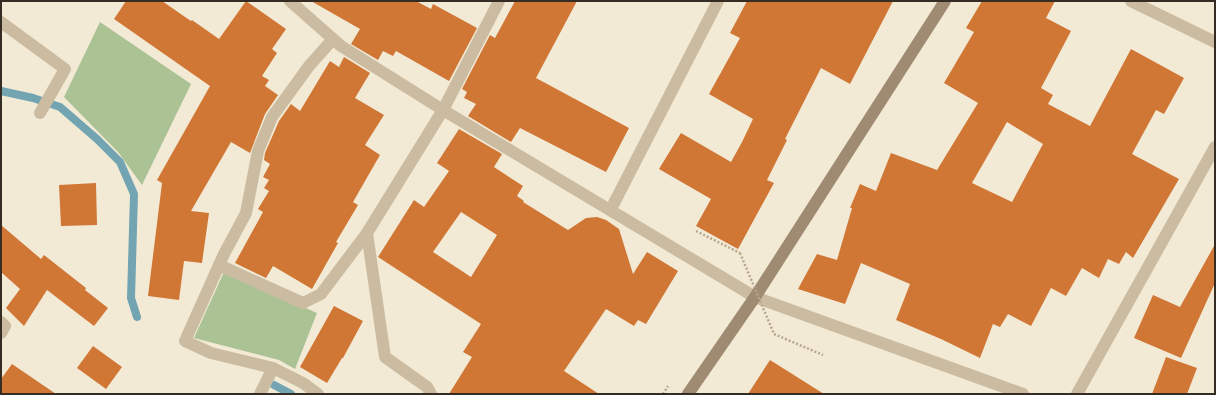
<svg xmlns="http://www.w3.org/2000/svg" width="1216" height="395" viewBox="0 0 1216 395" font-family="'Sofia Sans Condensed',sans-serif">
<rect width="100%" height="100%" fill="#f3ead6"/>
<!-- green -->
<g fill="#abc295">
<polygon points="100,22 191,84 142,185 118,152 64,97"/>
<polygon points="224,272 317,313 295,369 279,360 194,338"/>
</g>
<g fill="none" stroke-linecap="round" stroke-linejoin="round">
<!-- stream -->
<g stroke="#72a4b2" stroke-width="8">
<polyline points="1,91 33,98 60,107 97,139 120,162 134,194 131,298 137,317"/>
<polyline points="274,385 291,394"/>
</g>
</g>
<!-- building -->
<g fill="#d07736" fill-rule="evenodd">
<polygon points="126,1 162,1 191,21 192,20 219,39 246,1 286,29 272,49 277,53 262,76 269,80 265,86 278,95 265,114 250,153 231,142 191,211 209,213 202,263 184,261 179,300 148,296 162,183 157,180 210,86 114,19"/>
<polygon points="311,1 416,1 431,9 433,4 477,28 449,81 396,51 393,56 383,51 378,60 351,44 360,29"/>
<polygon points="515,1 577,1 536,78 629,128 606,172 520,128 511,142 468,116 476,104 464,98 467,92 462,89 490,35 495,38"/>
<polygon points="747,1 893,1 850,84 821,68 785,139 787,140 767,180 774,183 738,249 696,226 711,199 659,169 681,133 731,162 742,142 753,119 709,94 740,38 730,33"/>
<path d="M 982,1 L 1055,1 L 1046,18 L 1071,31 L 1041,88 L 1053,95 L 1048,104 L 1090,126 L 1131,49 L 1184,78 L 1164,114 L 1156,110 L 1132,154 L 1179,179 L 1133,258 L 1126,252 L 1119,264 L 1108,259 L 1099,278 L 1082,268 L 1066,296 L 1051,288 L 1031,326 L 1008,314 L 1000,327 L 993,324 L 980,358 L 941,339 L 896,320 L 910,284 L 861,263 L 845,304 L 798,289 L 817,254 L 837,260 L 852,208 L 850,208 L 860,184 L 876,191 L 891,153 L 937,170 L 978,103 L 944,83 L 974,32 L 966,28 ZM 1007,122 L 1043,144 L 1012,202 L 972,183 Z"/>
<polygon points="344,57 370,73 355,98 384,115 365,145 380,155 353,202 358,205 336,242 338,243 312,289 273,266 266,278 235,263 263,212 258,209 269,191 264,188 269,180 263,177 270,164 264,160 265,153 279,121 291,104 300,111 330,61 339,67"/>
<path d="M 459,129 L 502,154 L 494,167 L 523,186 L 517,196 L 524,201 L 523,202 L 568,230 L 586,218 L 597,217 L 606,220 L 619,229 L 633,274 L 647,252 L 678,271 L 646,324 L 638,320 L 634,326 L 606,309 L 564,371 L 599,394 L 449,394 L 472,357 L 463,352 L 481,324 L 378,257 L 414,200 L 424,207 L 449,171 L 437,163 ZM 461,212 L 497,235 L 471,277 L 433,252 Z"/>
<polygon points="96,183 97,225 61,226 59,185"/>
<polygon points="1,225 41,259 44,255 86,288 85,290 108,308 94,326 47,290 24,326 6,308 20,289 1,272"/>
<polygon points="1214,246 1215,283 1181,358 1134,338 1153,295 1180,307"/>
<polygon points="334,306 363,321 343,358 342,358 327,383 300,367"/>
<polygon points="93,346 122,367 106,389 77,368"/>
<polygon points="1166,357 1197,368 1187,394 1152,394"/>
<polygon points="770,360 824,394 748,394"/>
<polygon points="12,364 56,394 1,394 1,379"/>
</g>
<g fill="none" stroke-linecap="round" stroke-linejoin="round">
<!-- path -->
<g stroke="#b7a68b" stroke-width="2.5" stroke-dasharray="2 2" stroke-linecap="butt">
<polyline points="696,231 740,253"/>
<polyline points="774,334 823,355"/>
<polyline points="663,394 668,386"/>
</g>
<!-- lane -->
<polyline stroke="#cbbca1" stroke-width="12" points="1,22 65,69 40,113"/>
<!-- street -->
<g stroke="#cbbca1" stroke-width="12">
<polyline points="290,1 341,46 443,110 755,297 1023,394"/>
<polyline points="1131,1 1215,42"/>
<polyline points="611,209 718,1"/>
<polyline points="219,265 303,303 321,294 367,233"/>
<polyline points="1,322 5,326 1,333"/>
<polyline points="260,394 273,368"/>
<polyline points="318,394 303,383 273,368 211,353 185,341 224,254 246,213 258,151 272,117 309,66 333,39"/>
<polyline points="431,394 427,387 385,357 367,233 443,110 499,1"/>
<polyline points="1077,394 1215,147"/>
</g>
<!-- secondary -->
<polyline stroke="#9f8a72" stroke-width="12" points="688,394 755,297 945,1"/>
<!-- path-bridge -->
<polyline stroke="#b7a68b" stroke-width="2.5" stroke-dasharray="2 2" stroke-linecap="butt" points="740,253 774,334"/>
</g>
<!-- border -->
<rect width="1216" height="395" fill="none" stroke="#352c24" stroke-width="4"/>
</svg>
